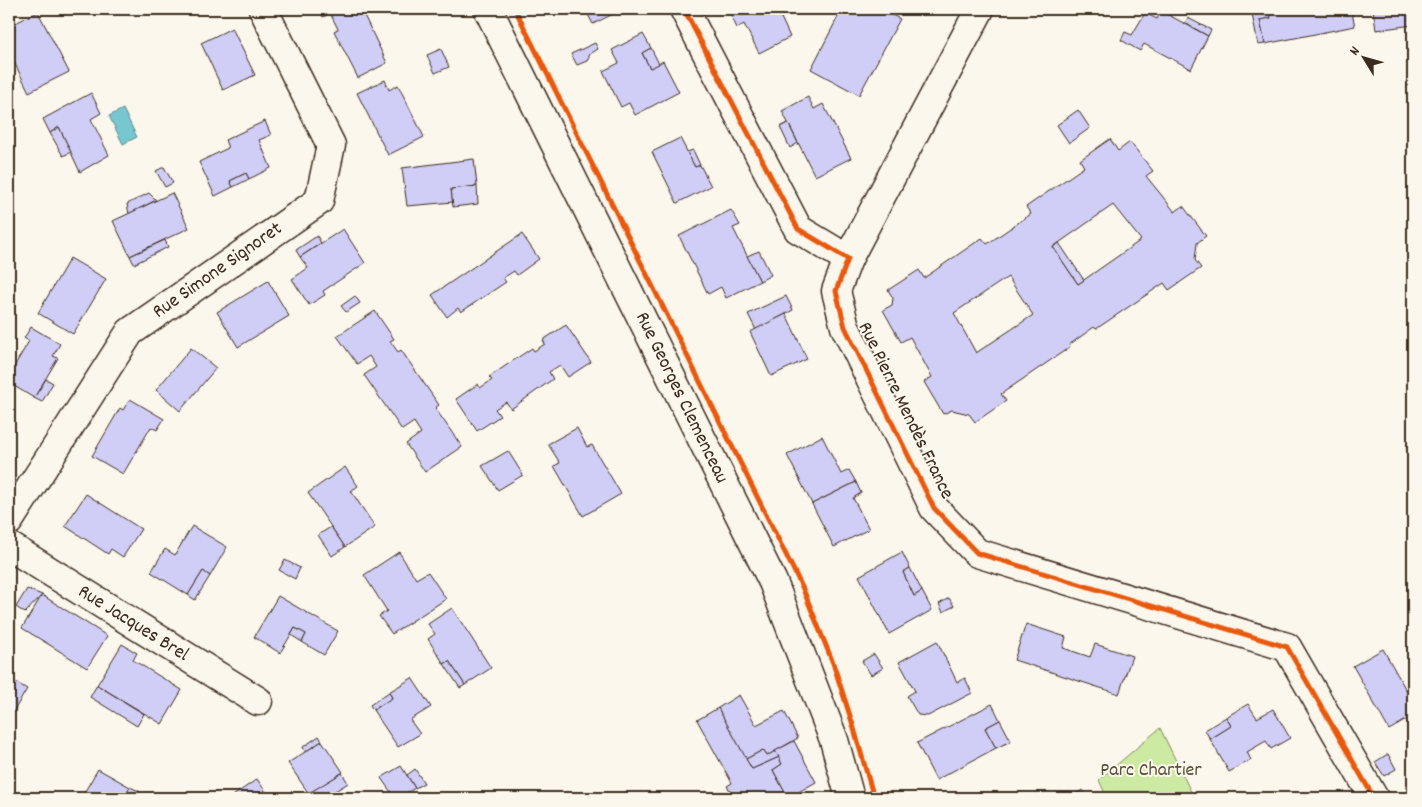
<svg xmlns="http://www.w3.org/2000/svg" width="1422" height="807" viewBox="0 0 1422 807" font-family="Dekko,sans-serif">
<rect width="100%" height="100%" fill="#fbf7ec"/>
<filter id="ink" filterUnits="userSpaceOnUse"><feTurbulence type="fractalNoise" baseFrequency=".02" numOctaves="2"/><feDisplacementMap in="SourceGraphic" scale="10" xChannelSelector="R" yChannelSelector="G"/><feConvolveMatrix kernelMatrix="1 2 1 2 8 2 1 2 1" color-interpolation-filters="sRGB"/></filter>
<g filter="url(#ink)">
<!-- green -->
<polygon fill="#cceaa2" stroke="#848a60" points="1160,728 1194,798 1107,798 1099,780"/>
<!-- water -->
<polygon fill="#77c7d0" stroke="#5f8889" points="123,109 137,137 123,144 109,116"/>
<!-- building -->
<g fill="#d0cef7" stroke="#3b2a1e" fill-rule="evenodd">
<polygon points="177,9 191,9 179,14"/>
<polygon points="319,9 339,9 323,17"/>
<polygon points="339,9 361,9 387,63 358,78 334,31 338,29 330,13"/>
<polygon points="585,9 623,9 593,24"/>
<polygon points="728,9 778,9 777,9 790,37 759,53 744,24 737,28"/>
<polygon points="842,9 880,9 900,19 859,95 811,69"/>
<polygon points="1251,9 1269,9 1271,18 1260,20 1265,44 1258,45"/>
<polygon points="1269,9 1351,9 1355,26 1265,44 1260,20 1271,18"/>
<polygon points="1373,9 1413,9 1413,25 1376,30"/>
<polygon points="1161,11 1208,36 1191,69 1144,44 1140,51 1121,40 1125,32 1132,35 1145,13 1157,19"/>
<polygon points="38,12 69,72 29,92 9,52 9,47 11,47 9,43 9,26"/>
<polygon points="1188,18 1211,30 1208,36 1185,23"/>
<polygon points="232,28 255,75 223,90 201,43"/>
<polygon points="643,34 651,48 642,53 650,68 663,61 679,92 635,115 629,103 621,107 603,71 619,63 612,50"/>
<polygon points="595,43 598,49 590,54 587,61 577,65 571,54"/>
<polygon points="651,48 659,64 650,68 642,53"/>
<polygon points="441,49 449,67 435,73 427,55"/>
<polygon points="385,80 389,90 398,85 424,137 388,155 357,93"/>
<polygon points="91,93 101,113 91,119 109,155 80,172 59,127 50,133 43,119"/>
<polygon points="808,97 814,109 823,104 851,158 815,176 782,111"/>
<polygon points="1078,110 1090,128 1069,143 1057,125"/>
<polygon points="265,121 271,135 259,140 271,168 249,179 246,173 230,181 233,187 215,196 199,162 228,148 225,140"/>
<polygon points="788,123 798,143 790,148 780,127"/>
<polygon points="59,127 71,152 63,156 50,133"/>
<polygon points="680,138 695,167 700,165 711,186 677,203 652,152"/>
<path d="M 1110,139 L 1118,151 L 1130,142 L 1153,171 L 1146,176 L 1175,212 L 1183,206 L 1206,236 L 1197,243 L 1195,260 L 1201,268 L 1169,290 L 1164,283 L 1096,329 L 1094,327 L 1069,345 L 1070,347 L 1001,394 L 1006,401 L 975,422 L 969,414 L 952,410 L 943,414 L 924,382 L 932,377 L 910,337 L 901,342 L 883,310 L 892,305 L 893,298 L 888,290 L 919,270 L 924,278 L 982,238 L 987,244 L 1031,214 L 1026,207 L 1084,167 L 1080,160 ZM 1113,205 L 1141,240 L 1078,284 L 1053,247 ZM 1008,277 L 1033,315 L 976,353 L 954,313 Z"/>
<polygon points="693,150 700,165 695,167 687,152"/>
<polygon points="474,159 477,186 451,189 453,202 407,206 402,168"/>
<polygon points="164,167 173,183 165,187 156,171"/>
<polygon points="246,173 249,179 233,187 230,181"/>
<polygon points="477,186 478,204 453,207 451,189"/>
<polygon points="149,193 156,200 129,214 127,204"/>
<polygon points="172,193 189,228 130,256 113,221"/>
<polygon points="731,210 740,225 733,228 760,281 726,298 721,287 708,294 679,236"/>
<polygon points="343,229 365,263 323,291 325,295 309,305 292,279 308,268 300,257"/>
<polygon points="522,234 539,259 517,275 514,271 503,278 506,282 461,312 458,308 447,317 432,295"/>
<polygon points="317,236 321,243 300,257 296,250"/>
<polygon points="165,240 168,247 134,264 130,256"/>
<polygon points="1059,243 1084,280 1078,284 1053,247"/>
<polygon points="759,251 771,275 760,281 747,256"/>
<polygon points="70,258 106,279 73,334 38,313"/>
<polygon points="268,281 289,316 238,347 217,312"/>
<polygon points="355,296 360,303 346,312 341,306"/>
<polygon points="786,296 793,310 756,330 748,314"/>
<polygon points="375,311 394,339 390,341 398,352 401,350 439,405 435,408 462,447 425,472 406,444 421,433 414,422 402,430 364,375 376,367 369,356 357,364 337,336"/>
<polygon points="786,314 807,359 771,376 750,332"/>
<polygon points="566,325 591,362 568,377 560,365 549,372 553,379 511,409 506,402 495,409 500,416 477,431 456,399 478,384 480,388 492,380 489,377 532,348 534,351 545,344 543,340"/>
<polygon points="31,327 60,344 53,356 58,358 34,398 9,383 9,375 29,341 24,338"/>
<polygon points="191,348 216,368 180,411 156,390"/>
<polygon points="46,379 53,383 42,402 34,398"/>
<polygon points="130,399 164,419 157,430 151,427 123,474 92,456 120,408 123,410"/>
<polygon points="577,428 587,447 592,445 621,494 583,516 554,466 560,463 548,444"/>
<polygon points="822,436 841,474 849,470 856,482 812,504 787,455"/>
<polygon points="508,451 523,475 498,490 482,466"/>
<polygon points="345,467 358,486 351,491 375,527 345,547 308,493"/>
<polygon points="856,482 861,493 853,498 869,529 834,547 812,504"/>
<polygon points="86,494 141,529 123,557 111,549 108,554 65,526"/>
<polygon points="192,526 227,547 210,576 203,571 188,595 151,572 165,549 175,555"/>
<polygon points="331,527 345,547 332,556 318,535"/>
<polygon points="399,552 416,579 428,572 446,599 392,634 379,616 387,611 364,575"/>
<polygon points="902,552 910,568 903,572 914,596 922,591 932,610 889,634 859,576"/>
<polygon points="285,560 300,568 295,579 279,570"/>
<polygon points="910,568 922,591 914,596 903,572"/>
<polygon points="203,571 210,576 195,600 188,595"/>
<polygon points="27,589 42,595 25,613 16,607"/>
<polygon points="42,595 107,636 87,668 22,628"/>
<polygon points="278,596 338,631 324,655 302,642 306,634 295,628 280,653 254,637"/>
<polygon points="949,598 954,606 943,612 939,604"/>
<polygon points="452,608 491,668 465,685 449,661 444,664 428,639 435,634 428,624"/>
<polygon points="1026,624 1066,637 1063,648 1090,657 1095,644 1132,656 1119,694 1014,660"/>
<polygon points="295,628 306,634 302,642 291,635"/>
<polygon points="937,641 957,682 965,678 972,693 928,716 918,715 907,696 915,691 899,662"/>
<polygon points="122,644 137,653 133,660 182,690 162,724 97,685"/>
<polygon points="1383,649 1410,697 1413,695 1413,716 1389,730 1353,666"/>
<polygon points="874,654 883,668 871,675 862,661"/>
<polygon points="449,661 465,685 460,688 444,664"/>
<polygon points="9,678 27,689 9,719"/>
<polygon points="412,678 431,707 410,720 420,734 398,747 373,710 392,698 389,692"/>
<polygon points="97,685 144,714 137,726 90,697"/>
<polygon points="389,692 392,698 373,710 370,705"/>
<polygon points="739,695 756,725 784,711 798,738 767,756 763,750 746,759 718,708"/>
<polygon points="992,704 1000,720 985,728 996,748 936,780 917,743"/>
<polygon points="1248,704 1257,718 1273,709 1290,738 1271,749 1266,741 1247,752 1251,760 1229,772 1210,739 1231,726 1226,717"/>
<polygon points="718,708 752,769 779,757 782,764 773,770 788,798 735,798 727,786 732,783 697,720"/>
<polygon points="1226,717 1231,726 1210,739 1205,730"/>
<polygon points="1000,720 1011,741 996,748 985,728"/>
<polygon points="319,736 322,741 305,752 303,747"/>
<polygon points="322,741 343,772 309,794 288,763"/>
<polygon points="794,741 816,782 788,798 773,770 782,764 775,751"/>
<polygon points="763,750 767,756 775,751 779,757 752,769 746,759"/>
<polygon points="1388,754 1396,769 1384,776 1375,762"/>
<polygon points="401,766 415,788 398,798 395,798 381,778"/>
<polygon points="98,769 130,787 123,798 81,798"/>
<polygon points="415,769 424,783 415,788 407,775"/>
<polygon points="342,773 348,783 324,798 312,798 309,793"/>
<polygon points="257,779 270,798 230,798"/>
<polygon points="130,787 139,791 135,798 123,798"/>
<polygon points="1083,790 1087,798 1057,798 1069,793 1071,796"/>
</g>
<g fill="none" stroke-linecap="round" stroke-linejoin="round">
<!-- minor casing -->
<g stroke="#3b2a1e" stroke-width="31">
<g id="minor">
<polyline points="488,9 773,582 834,740 850,798"/>
<polyline points="684,9 798,229 848,259 836,291 845,327 934,508 977,553 1287,647 1374,798"/>
<polyline points="848,259 980,9"/>
<polyline points="9,521 130,332 319,201 331,145 263,9"/>
<polyline points="9,546 258,701"/>
</g>
</g>
<!-- minor -->
<use href="#minor" stroke="#fbf7ec" stroke-width="28"/>
<!-- cycleway casing -->
<g stroke="#fbf7ec" stroke-width="8">
<g id="cycleway">
<polyline points="515,9 803,589 833,663 853,725 874,798"/>
<polyline points="684,9 798,229 848,259 836,291 845,327 934,508 977,553 1287,647 1374,798"/>
</g>
</g>
<!-- cycleway -->
<use href="#cycleway" stroke="#e8590c" stroke-width="5"/>
</g>
</g>
<g text-anchor="middle" dominant-baseline="central" stroke-width="4" stroke-linejoin="round" paint-order="stroke">
<!-- street labels -->
<g font-size="20" fill="#3b2a1e" stroke="#fbf7ec">
<text transform="translate(218 271) rotate(-35)">Rue Simone Signoret</text>
<text transform="translate(681 398) rotate(64)">Rue Georges Clemenceau</text>
<text transform="translate(905 411) rotate(64)">Rue Pierre Mendès France</text>
<text transform="translate(133 624) rotate(32)">Rue Jacques Brel</text>
</g>
<!-- park labels -->
<g font-size="20" fill="#585038" stroke="#fbf7ec">
<text x="1151" y="771">Parc Chartier</text>
</g>
</g>
<!-- margin -->
<rect width="1422" height="807" fill="none" stroke="#fbf7ec" stroke-width="30"/>
<rect x="15" y="15" width="1392" height="777" fill="none" stroke="#3b2a1e" stroke-width="2" filter="url(#ink)"/>
<!-- north arrow -->
<g transform="translate(1364 58) rotate(307)" stroke="#fbf7ec" stroke-width="4" paint-order="stroke">
<path d="M0-4L9 19L0 12L-9 19Z" fill="#3b2a1e"/>
<text y="-8" font-size="14" font-weight="bold" text-anchor="middle" fill="#3b2a1e">N</text>
</g>
</svg>
